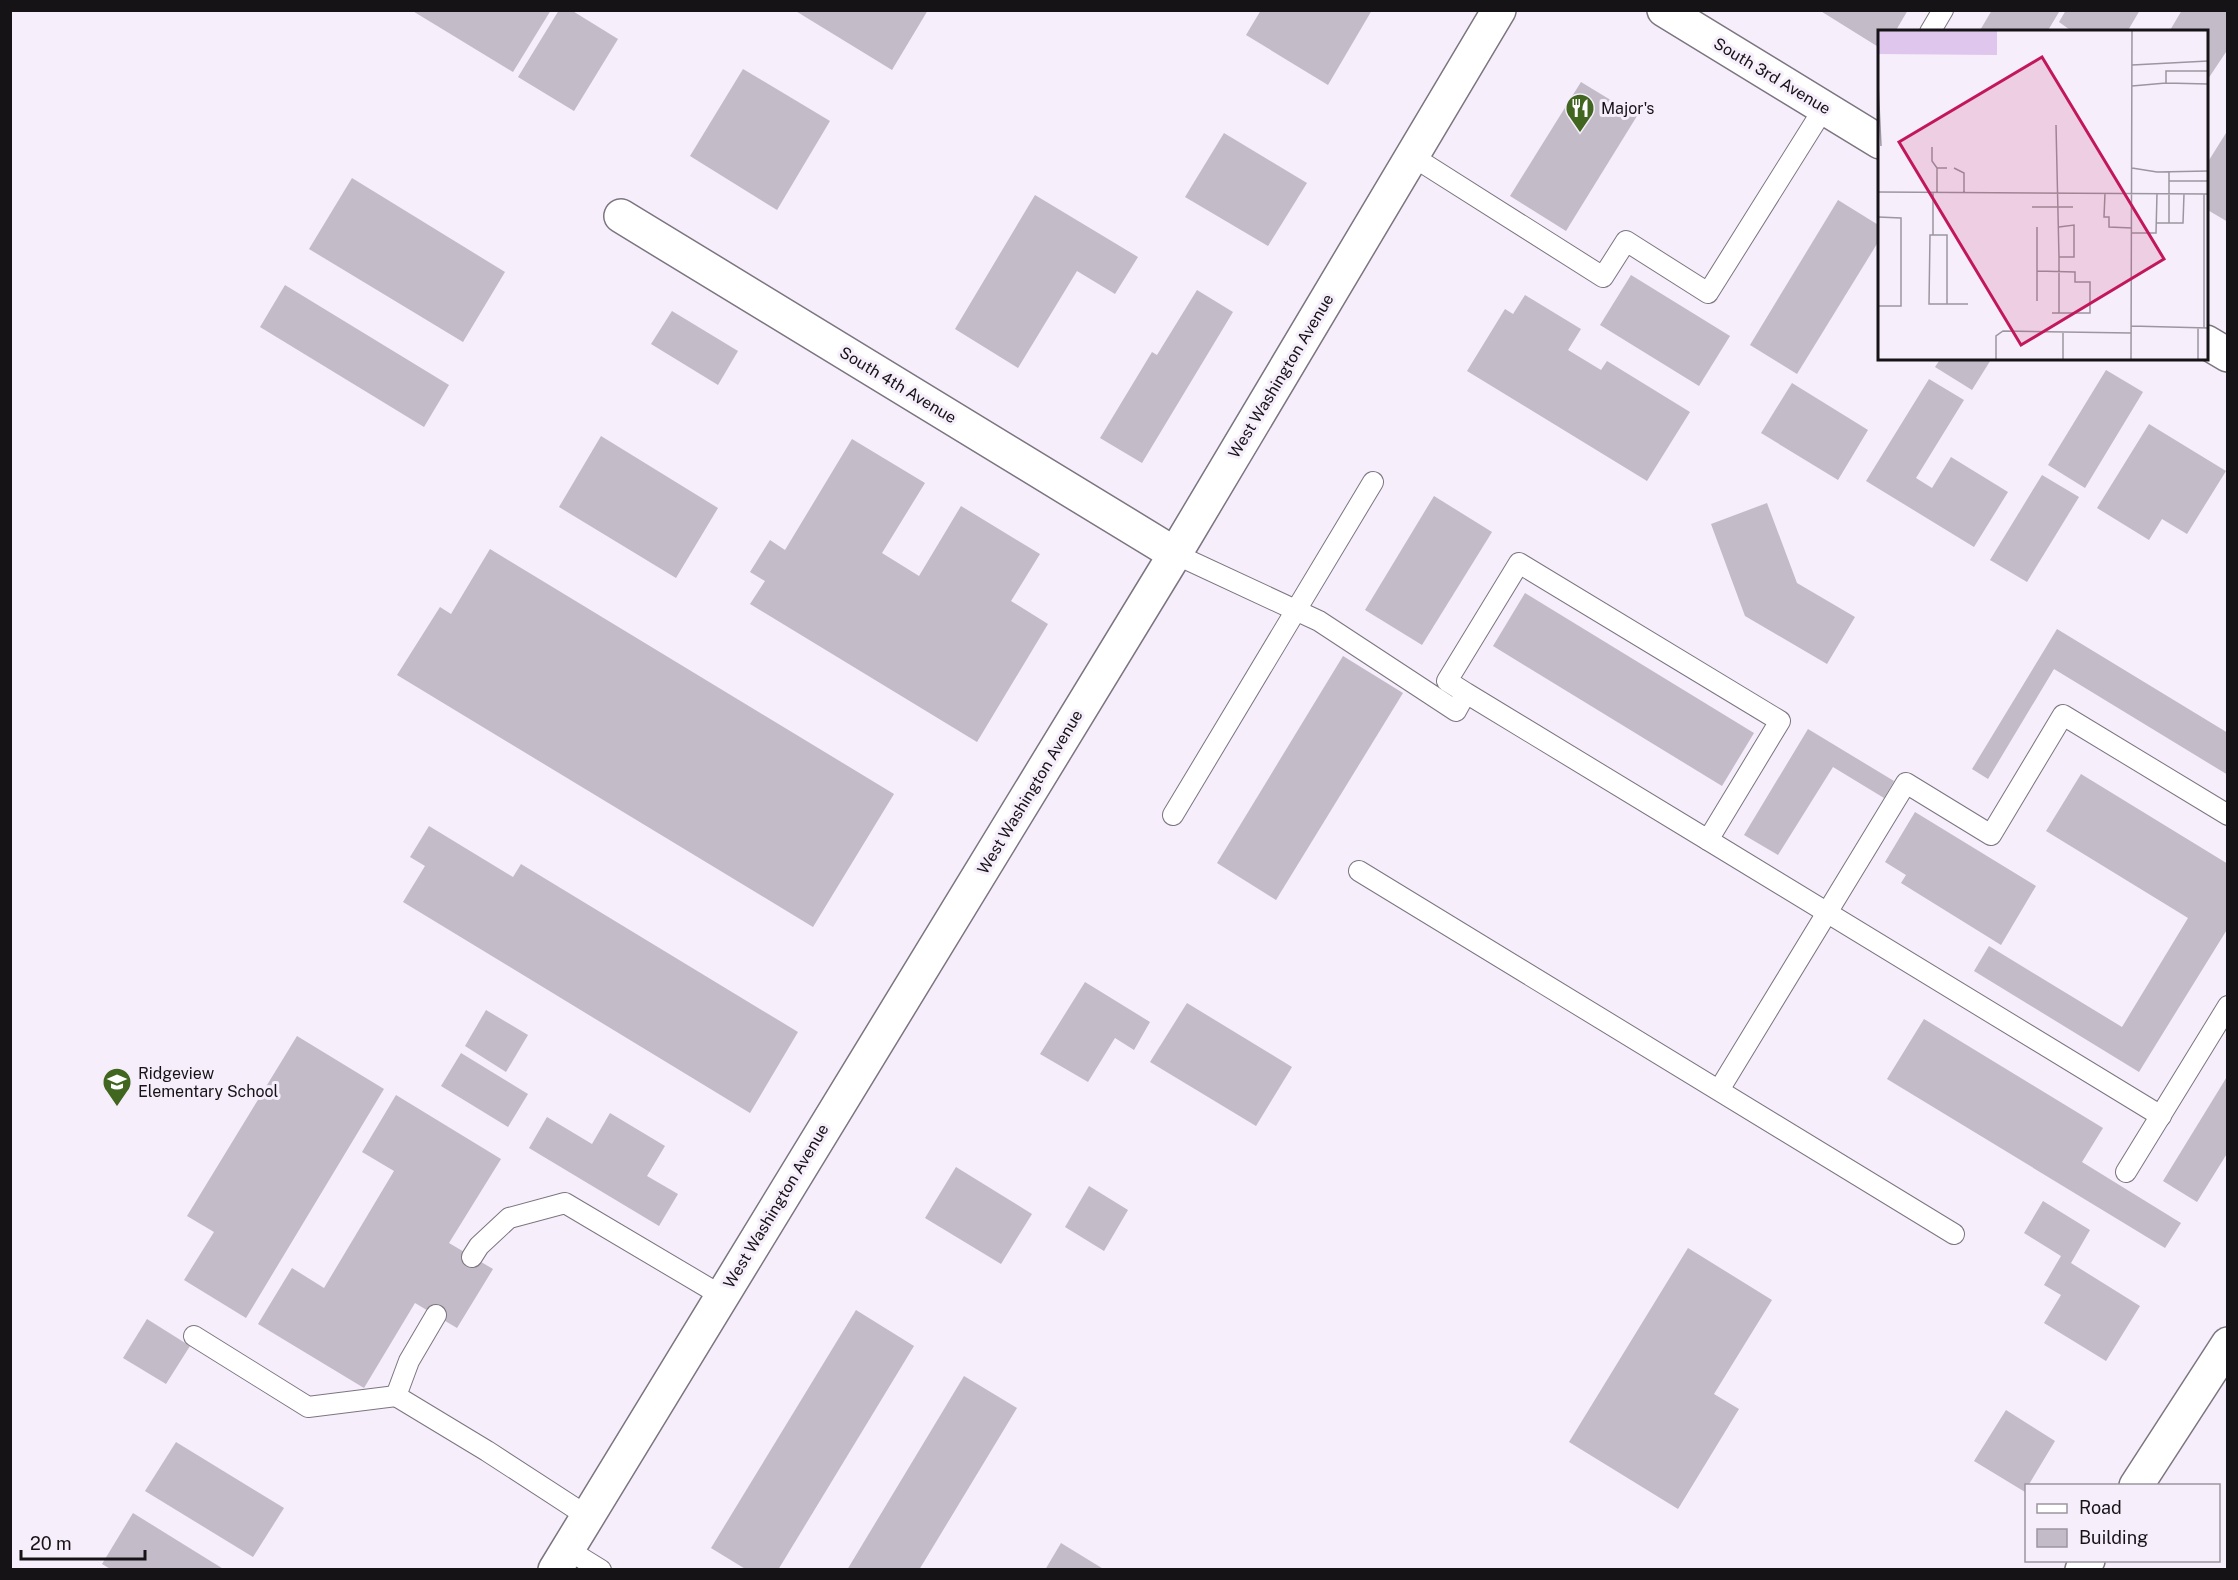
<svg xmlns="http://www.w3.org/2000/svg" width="2238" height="1580" viewBox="0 0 2238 1580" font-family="'Public Sans',sans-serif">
<rect width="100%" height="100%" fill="#f6eefb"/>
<!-- building -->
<g fill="#c3bbc7">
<polygon points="411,10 551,10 513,72"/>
<polygon points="559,10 571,10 618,39 574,111 518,77"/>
<polygon points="794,10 928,10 892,70"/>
<polygon points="1261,10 1372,10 1328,85 1246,35"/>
<polygon points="1819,10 1908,10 1895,32 1880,32 1880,48"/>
<polygon points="1992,10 2057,10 2059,12 2047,32 1979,32"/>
<polygon points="2066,10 2140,10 2127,32 2073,32 2059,22"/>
<polygon points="2182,10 2228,10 2228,49 2206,82 2206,32 2169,32"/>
<polygon points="743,69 830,121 777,210 690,156"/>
<polygon points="1581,82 1637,116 1566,231 1510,196"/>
<polygon points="1224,133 1307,183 1268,246 1185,197"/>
<polygon points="2226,133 2228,134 2228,222 2206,209 2206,165"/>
<polygon points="352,178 505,272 463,342 309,249"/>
<polygon points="1035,195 1138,257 1115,294 1077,271 1018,368 955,329"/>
<polygon points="1838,200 1880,226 1880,239 1797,374 1750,345"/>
<polygon points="1631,275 1730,336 1699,386 1600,325"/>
<polygon points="285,285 449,385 424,427 260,327"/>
<polygon points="1197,290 1233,312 1142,463 1100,438 1152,352 1157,355"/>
<polygon points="1525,295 1581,329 1568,350 1601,370 1607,361 1690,412 1647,481 1467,371 1505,309 1513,314"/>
<polygon points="672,311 738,351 718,385 651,344"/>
<polygon points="1941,358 1992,358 1972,390 1935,367"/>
<polygon points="2106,370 2143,392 2085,488 2048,465"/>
<polygon points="1929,379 1964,400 1916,478 1932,488 1951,457 2008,492 1974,547 1866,481"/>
<polygon points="1792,383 1868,430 1838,480 1761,433"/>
<polygon points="2149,424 2226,471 2187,534 2162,519 2149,540 2097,508"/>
<polygon points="601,436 718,508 676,578 559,507"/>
<polygon points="852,439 925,483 882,553 919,576 961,506 1040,554 1011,601 1048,624 977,742 750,604 765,581 750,572 770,540 785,550"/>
<polygon points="2042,475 2079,497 2027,582 1990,560"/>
<polygon points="1434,496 1492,532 1422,645 1365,610"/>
<polygon points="1767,503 1797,583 1855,617 1827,664 1745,616 1711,524"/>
<polygon points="490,549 894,794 813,927 397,675 440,607 451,614"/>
<polygon points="1525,593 1754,733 1722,786 1493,646"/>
<polygon points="2057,629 2228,733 2228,775 2054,669 1988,779 1972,769"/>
<polygon points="1343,656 1403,693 1276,900 1217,863"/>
<polygon points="1808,729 1894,781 1884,798 1833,767 1778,855 1744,835"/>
<polygon points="2081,774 2228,864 2228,928 2139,1072 1974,971 1989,946 2122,1027 2188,918 2046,831"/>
<polygon points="1915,812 2036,886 2001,945 1901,883 1906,875 1885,862"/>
<polygon points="429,826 513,877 521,864 798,1032 750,1113 403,902 425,866 410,857"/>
<polygon points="1085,982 1150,1022 1134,1050 1115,1038 1088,1082 1040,1054"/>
<polygon points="1187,1003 1292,1067 1256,1126 1150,1062"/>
<polygon points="486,1010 528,1035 506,1072 465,1046"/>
<polygon points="1924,1019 2103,1128 2082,1162 2181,1223 2165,1248 1887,1079"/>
<polygon points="297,1036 384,1089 246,1318 184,1280 214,1232 187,1216"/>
<polygon points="461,1053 528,1094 508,1127 441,1086"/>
<polygon points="2228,1075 2228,1152 2197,1202 2163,1181"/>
<polygon points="396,1095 501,1159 449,1243 493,1269 457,1328 415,1303 364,1388 258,1324 292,1268 324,1288 394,1171 362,1152"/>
<polygon points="610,1113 665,1146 647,1176 678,1194 659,1226 529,1148 547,1117 592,1144"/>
<polygon points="956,1167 1032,1214 1001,1264 925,1218"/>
<polygon points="1089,1186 1128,1210 1104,1251 1065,1227"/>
<polygon points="2043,1201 2090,1230 2071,1263 2140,1306 2106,1361 2044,1323 2061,1295 2044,1285 2061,1256 2024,1233"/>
<polygon points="1688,1248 1772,1300 1714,1394 1739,1409 1678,1509 1569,1442"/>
<polygon points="856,1310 914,1346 778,1570 747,1570 711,1548"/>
<polygon points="147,1319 190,1346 166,1384 123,1358"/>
<polygon points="964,1376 1017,1408 919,1570 847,1570"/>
<polygon points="2006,1410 2055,1441 2028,1486 2026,1486 2025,1492 1974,1461"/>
<polygon points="176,1442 284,1508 253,1557 145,1491"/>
<polygon points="133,1513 225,1570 112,1570 102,1564"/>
<polygon points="1061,1543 1105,1570 1045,1570"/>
</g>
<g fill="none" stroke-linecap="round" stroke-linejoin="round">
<!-- service casing -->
<g stroke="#7c7580" stroke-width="22">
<g id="service">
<polyline points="1930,32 1943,10"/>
<polyline points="1412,156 1603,277 1626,241 1708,293 1824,108"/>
<polyline points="1175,554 1319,621 1456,711 1466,693 1708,840 1780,721 1519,563 1447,681 1466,693"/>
<polyline points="1173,815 1373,482"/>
<polyline points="1708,840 2161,1116"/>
<polyline points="1359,871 1954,1234"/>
<polyline points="1719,1090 1906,783 1991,835 2063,715 2228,815"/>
<polyline points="2126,1172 2228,1006"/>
<polyline points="472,1257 479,1246 509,1218 565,1203 722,1296"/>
<polyline points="436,1315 409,1361 396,1396 487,1451 587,1516"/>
<polyline points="194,1336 308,1407 396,1396"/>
<polyline points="567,1549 601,1570"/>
</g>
</g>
<!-- minor casing -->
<g stroke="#7c7580" stroke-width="36">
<g id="minor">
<polyline points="621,216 1175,554"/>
<polyline points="2136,1486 2228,1344"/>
<polyline points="2082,1570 2088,1560"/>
</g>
</g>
<!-- tertiary casing -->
<g stroke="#7c7580" stroke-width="36">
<g id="tertiary">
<polyline points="1664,10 1880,142"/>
<polyline points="2206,342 2228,355"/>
</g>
</g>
<!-- secondary casing -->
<g stroke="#7c7580" stroke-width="36">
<polyline id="secondary" points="555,1570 1175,554 1499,10"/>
</g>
<!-- service -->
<use href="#service" stroke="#fff" stroke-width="20"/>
<!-- minor -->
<use href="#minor" stroke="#fff" stroke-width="33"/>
<!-- tertiary -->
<use href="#tertiary" stroke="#fff" stroke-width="33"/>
<!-- secondary -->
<use href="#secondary" stroke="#fff" stroke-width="33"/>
</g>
<!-- icons -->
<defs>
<g id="restaurant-pin" transform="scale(1.5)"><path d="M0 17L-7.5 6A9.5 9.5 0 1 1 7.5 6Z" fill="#406620" stroke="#f6eefb"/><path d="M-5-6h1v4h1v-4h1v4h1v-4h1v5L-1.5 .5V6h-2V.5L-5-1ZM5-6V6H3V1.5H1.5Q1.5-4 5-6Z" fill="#fff"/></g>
<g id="school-pin" transform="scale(1.5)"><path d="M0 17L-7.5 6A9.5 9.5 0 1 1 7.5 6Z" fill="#406620" stroke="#f6eefb"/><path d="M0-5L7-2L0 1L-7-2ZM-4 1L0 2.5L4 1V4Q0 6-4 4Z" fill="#fff"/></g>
</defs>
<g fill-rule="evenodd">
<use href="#restaurant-pin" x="1580" y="108"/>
<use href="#school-pin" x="117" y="1082"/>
</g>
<g text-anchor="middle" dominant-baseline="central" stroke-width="6" stroke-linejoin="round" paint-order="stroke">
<!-- street labels -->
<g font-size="16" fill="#161317" stroke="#f6eefb">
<text transform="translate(1772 76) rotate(31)">South 3rd Avenue</text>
<text transform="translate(1281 376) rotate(-59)">West Washington Avenue</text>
<text transform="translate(898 385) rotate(31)">South 4th Avenue</text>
<text transform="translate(1030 792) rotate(-59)">West Washington Avenue</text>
<text transform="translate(776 1206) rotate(-59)">West Washington Avenue</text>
</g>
<!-- poi labels -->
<g font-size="16" fill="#161317" stroke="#f6eefb" text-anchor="start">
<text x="1601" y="108">Major's</text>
<text x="138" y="1073">Ridgeview<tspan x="138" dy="18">Elementary School</tspan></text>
</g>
</g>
<!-- overview -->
<g transform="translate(1878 30)">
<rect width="330" height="330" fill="#f6eefb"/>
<path d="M 0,0 L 119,0 L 119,25 L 0,24 Z" fill="#dfc6ed"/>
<path fill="none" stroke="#9c96a0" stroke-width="1.5" d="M 254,35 L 330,31M 330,41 L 288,41 L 288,53 L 330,54M 0,54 L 3,116M 254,56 L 288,53M 178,95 L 181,227 L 196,227 L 196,195 L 181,197M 54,117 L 54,131 L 59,138M 76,138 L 86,143 L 86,162M 254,138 L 279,142 L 330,141M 291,142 L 291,193M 291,151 L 330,151M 0,162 L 330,164M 59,162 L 59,138 L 69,138M 227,163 L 226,187 L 231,187 L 231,197 L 254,198M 154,177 L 195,177M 0,187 L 23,188 L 23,276 L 0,276M 278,193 L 305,193 L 306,164M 254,203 L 278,203 L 279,163M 55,205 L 55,162M 159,241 L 197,242 L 197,252 L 212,252 L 212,283 L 174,283M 159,271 L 159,197M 69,274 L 69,205 L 52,205 L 51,274 L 90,274M 181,283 L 181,227M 253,296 L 330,298M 326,298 L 326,164M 118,330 L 118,306 L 125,301 L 253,303M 185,330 L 185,302M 253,330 L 254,0M 320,330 L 320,298"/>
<path fill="#c2185b" fill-opacity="0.15" stroke="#c2185b" stroke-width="3" d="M 164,27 L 286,229 L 143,315 L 21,112 Z"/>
<rect width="330" height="330" fill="none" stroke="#161317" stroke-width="3"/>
</g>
<!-- border -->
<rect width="2238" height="1580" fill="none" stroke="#161317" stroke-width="24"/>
<!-- legend -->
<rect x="2025" y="1484" width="195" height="78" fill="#f6eefb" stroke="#9c96a0" stroke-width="1.5"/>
<rect x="2037" y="1504" width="30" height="9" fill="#ffffff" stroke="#9c96a0" stroke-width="1.5"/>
<text x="2079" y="1514" font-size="18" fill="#161317">Road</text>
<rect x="2037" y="1529" width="30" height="18" fill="#c3bbc7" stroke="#9c96a0" stroke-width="1.5"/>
<text x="2079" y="1544" font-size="18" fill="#161317">Building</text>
<!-- scale -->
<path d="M21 1550v9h124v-9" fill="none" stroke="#161317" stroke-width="3"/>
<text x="30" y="1550" font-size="18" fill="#161317" stroke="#f6eefb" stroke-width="4.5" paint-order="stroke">20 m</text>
</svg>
